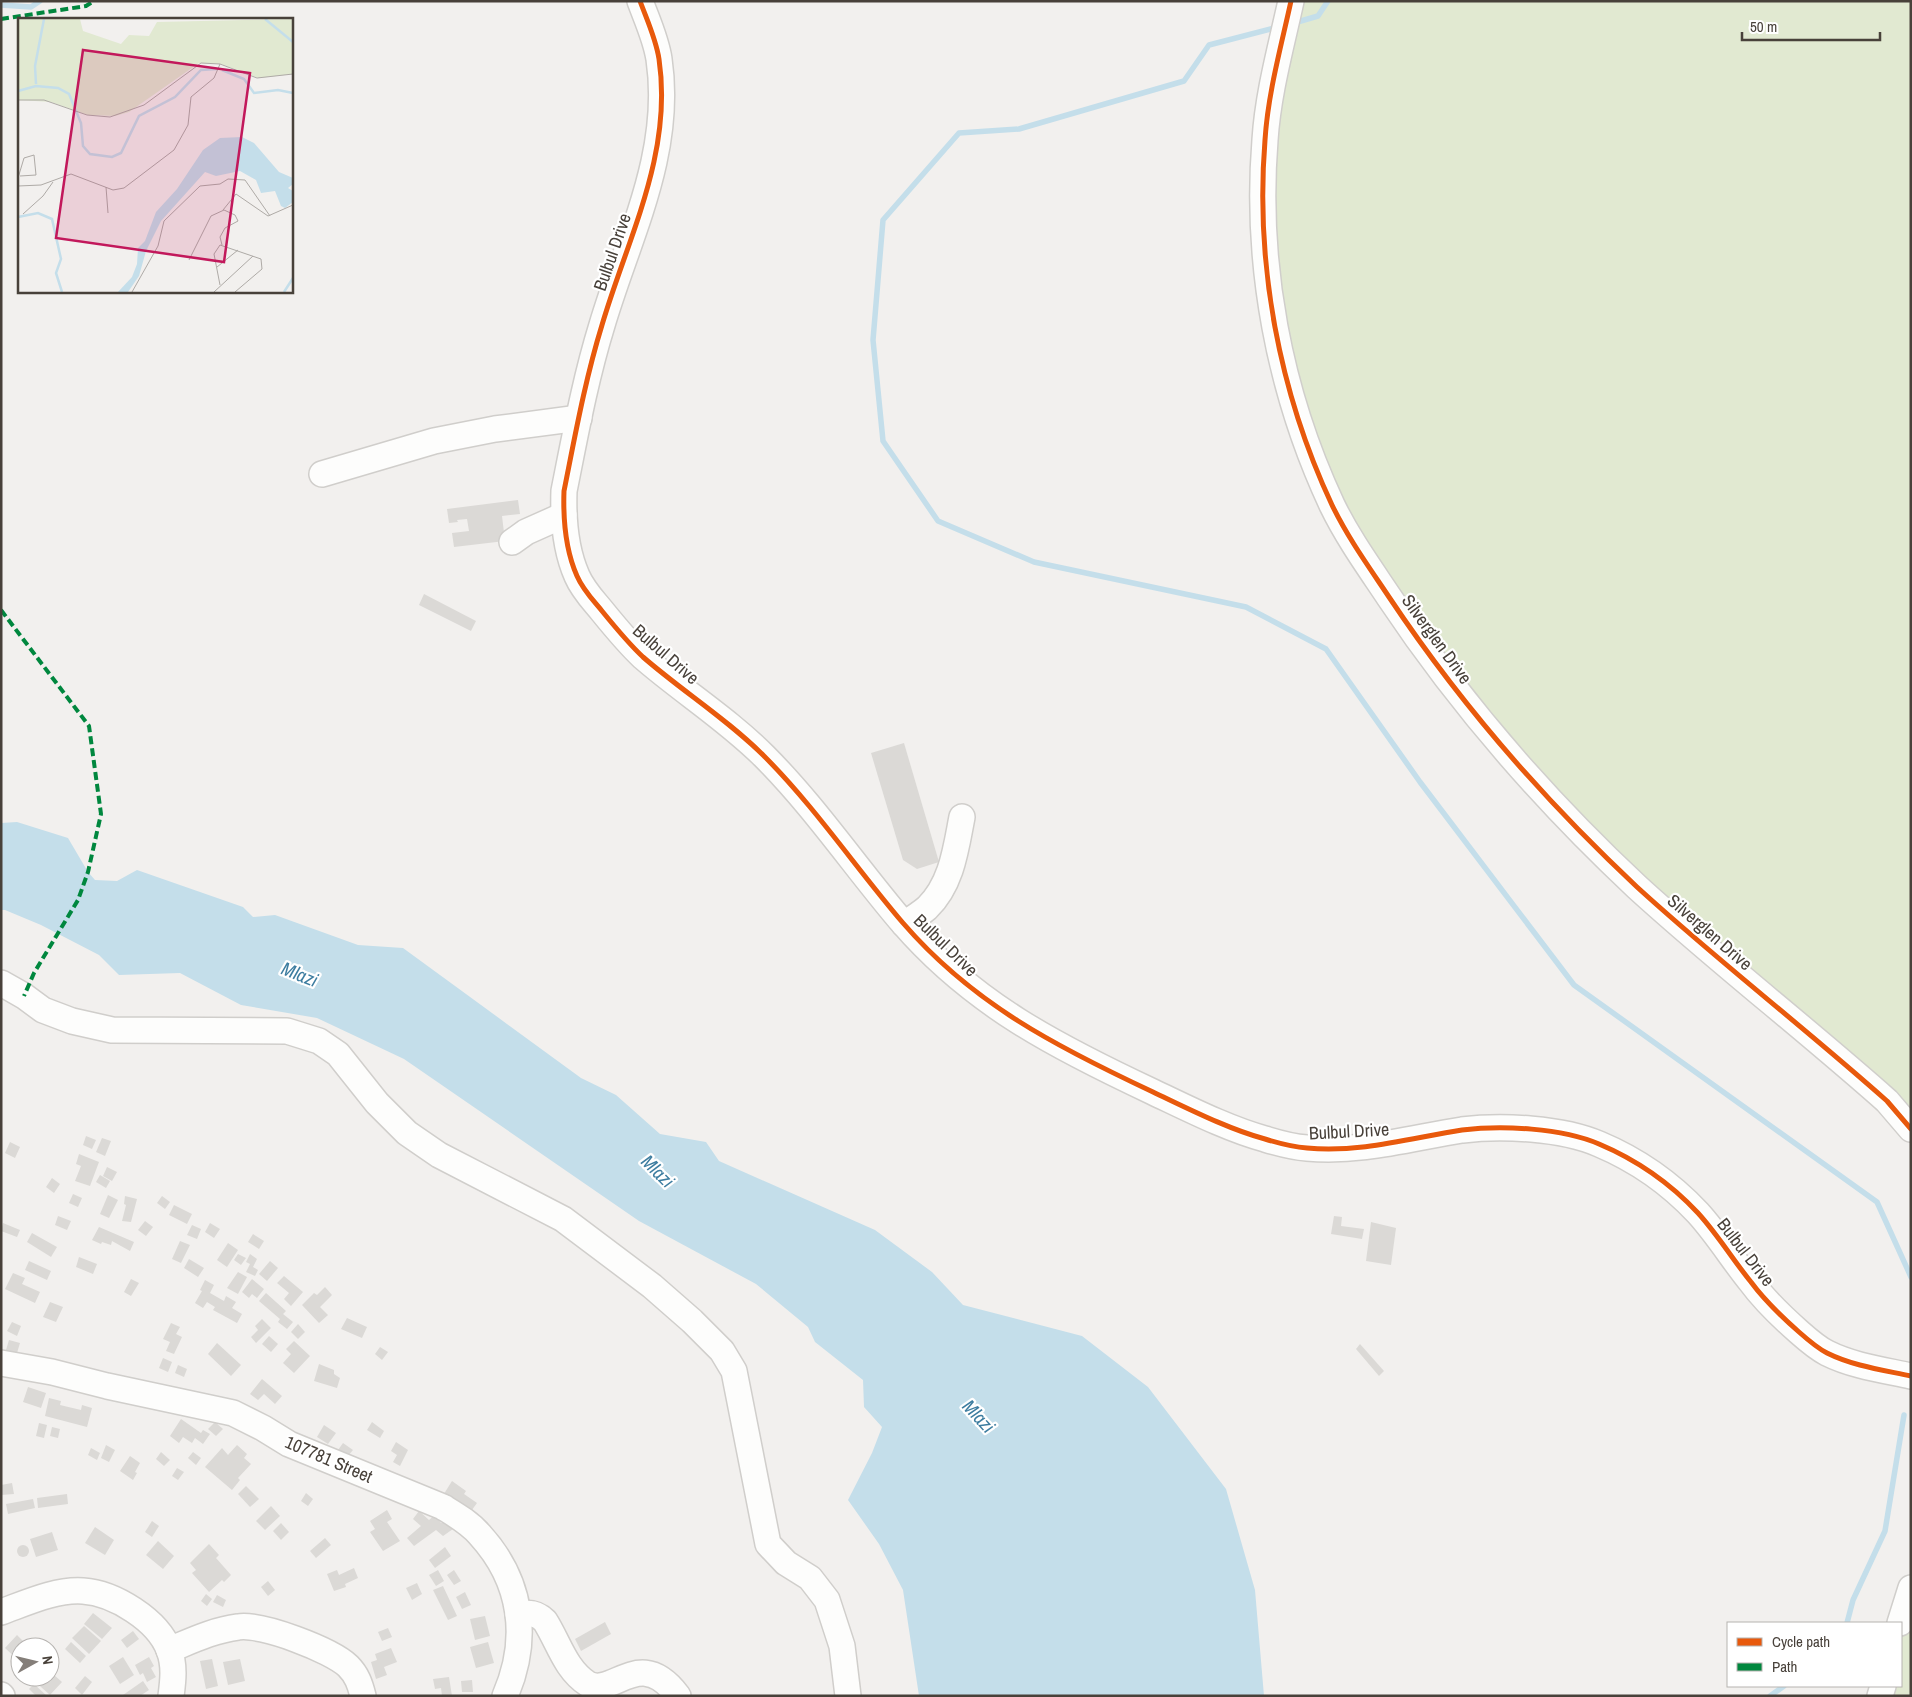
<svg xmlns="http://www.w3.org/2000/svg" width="1912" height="1697" viewBox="0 0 1912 1697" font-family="'Archivo Narrow',sans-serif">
<rect width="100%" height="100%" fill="#f2f0ee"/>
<!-- green -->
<g fill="#e1e9d1">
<polygon points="1294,1 1911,1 1911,1125 1576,826 1357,546 1297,407 1267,223"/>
<polygon points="1911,1594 1911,1696 1883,1696 1886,1686 1901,1686 1901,1627"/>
</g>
<!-- water -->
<polygon fill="#c4deea" points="17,822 68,838 88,872 95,880 117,881 137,870 243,907 253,917 275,915 358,945 403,948 581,1078 616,1095 660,1134 706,1142 719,1161 875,1230 932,1272 963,1305 1082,1336 1148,1387 1226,1489 1255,1590 1264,1696 919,1696 903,1590 879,1544 848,1500 872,1453 882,1427 864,1407 863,1380 815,1342 808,1327 756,1284 639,1221 404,1059 317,1018 241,1005 180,973 119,975 99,955 41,925 5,910 1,910 1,823"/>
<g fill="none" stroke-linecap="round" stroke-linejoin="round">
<!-- stream -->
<g stroke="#c4deea" stroke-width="5.5">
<polyline points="1,5 31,7 40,1"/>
<polyline points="1294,23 1318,16 1328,1"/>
<polyline points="1278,27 1209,45 1184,81 1019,129 959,133 883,220 873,340 883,441 938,521 1034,562 1246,607 1326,649 1420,782 1574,985 1877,1202 1911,1277"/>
<polyline points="1847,1623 1853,1600 1885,1531 1904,1415"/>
<polyline points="1770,1696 1784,1686"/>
</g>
</g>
<!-- building -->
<g fill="#dbd9d6">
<polygon points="518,500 520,514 502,516 505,541 454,547 452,533 469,531 467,519 457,520 458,522 449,523 447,509"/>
<polygon points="424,594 476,621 471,631 419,605"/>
<polygon points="904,743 939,862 917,869 903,860 871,753"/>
<polygon points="86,1136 96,1140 92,1149 83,1145"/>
<polygon points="102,1138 111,1141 105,1156 96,1152"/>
<polygon points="10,1142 20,1147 15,1158 5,1153"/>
<polygon points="79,1154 99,1162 90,1186 75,1181 81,1166 76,1164"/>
<polygon points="107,1167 117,1172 112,1181 103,1176"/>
<polygon points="100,1175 110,1181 106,1188 96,1182"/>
<polygon points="52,1178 60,1184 54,1193 46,1187"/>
<polygon points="73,1194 82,1198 78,1207 69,1203"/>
<polygon points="108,1195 118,1200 109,1218 100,1214"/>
<polygon points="125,1196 137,1199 131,1222 122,1221 126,1205 124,1204"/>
<polygon points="162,1196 170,1202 165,1209 157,1203"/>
<polygon points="174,1205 192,1214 187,1224 169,1215"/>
<polygon points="58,1216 71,1221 67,1230 55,1225"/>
<polygon points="1334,1216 1342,1217 1341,1226 1364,1229 1362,1239 1331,1234"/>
<polygon points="145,1221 153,1227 146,1236 138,1230"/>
<polygon points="1371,1222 1396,1228 1391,1265 1366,1261"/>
<polygon points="3,1223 20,1230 17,1237 1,1231"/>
<polygon points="210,1223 220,1229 214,1238 205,1232"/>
<polygon points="192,1225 201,1229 197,1239 187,1235"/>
<polygon points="99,1227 134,1242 130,1251 112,1241 111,1245 102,1242 101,1244 92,1240"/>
<polygon points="32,1233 57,1247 51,1257 27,1242"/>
<polygon points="253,1234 264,1241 259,1249 248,1242"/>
<polygon points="180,1241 190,1245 181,1263 172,1259"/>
<polygon points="228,1243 238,1250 227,1267 217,1260"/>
<polygon points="238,1254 246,1258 241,1265 234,1260"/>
<polygon points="250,1254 257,1259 253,1267 258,1270 255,1276 246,1272 250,1264 246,1262"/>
<polygon points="79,1257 97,1264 93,1274 76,1267"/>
<polygon points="189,1259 204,1268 198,1277 184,1268"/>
<polygon points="29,1261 51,1271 47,1280 25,1270"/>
<polygon points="270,1261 278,1268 267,1281 259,1274"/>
<polygon points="238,1272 247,1277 238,1294 227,1288"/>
<polygon points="13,1273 25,1278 22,1284 40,1292 35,1303 5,1289"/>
<polygon points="284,1276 303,1292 291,1306 284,1299 289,1293 277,1283"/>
<polygon points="131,1279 139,1283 131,1296 124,1292"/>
<polygon points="252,1279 264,1289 257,1298 252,1294 249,1298 242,1292"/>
<polygon points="205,1280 214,1285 210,1293 224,1301 226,1296 236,1302 232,1308 242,1314 237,1323 213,1310 215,1307 207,1302 203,1308 195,1303 202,1291 200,1290"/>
<polygon points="325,1287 332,1295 320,1307 328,1315 319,1323 302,1305 314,1293 317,1295"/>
<polygon points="266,1293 286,1311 283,1314 293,1322 287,1329 278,1322 280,1319 259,1301"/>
<polygon points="50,1302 63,1307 56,1322 43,1317"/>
<polygon points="347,1318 367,1327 362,1338 341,1329"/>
<polygon points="262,1319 271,1328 256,1343 251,1337 258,1330 255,1326"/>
<polygon points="12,1322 21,1326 17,1336 7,1331"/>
<polygon points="171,1323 180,1327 176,1334 182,1337 174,1354 166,1351 170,1342 163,1339"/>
<polygon points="298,1324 305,1332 298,1339 291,1332"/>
<polygon points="269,1336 278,1344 271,1352 262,1344"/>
<polygon points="9,1340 20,1343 17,1353 6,1350"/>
<polygon points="294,1341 310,1356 294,1373 283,1363 291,1354 286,1349"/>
<polygon points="217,1343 241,1365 231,1376 208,1354"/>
<polygon points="1360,1344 1384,1371 1379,1376 1356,1349"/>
<polygon points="380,1347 388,1352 382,1360 375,1354"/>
<polygon points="163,1358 172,1362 168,1372 159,1368"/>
<polygon points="319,1364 334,1370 334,1374 340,1378 337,1388 314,1381"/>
<polygon points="178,1365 187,1369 184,1377 175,1373"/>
<polygon points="262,1379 282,1396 275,1404 264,1394 258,1400 250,1394"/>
<polygon points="28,1387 46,1393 41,1408 23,1402"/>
<polygon points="49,1398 61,1401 60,1405 81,1410 82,1405 92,1408 87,1427 45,1416"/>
<polygon points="181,1419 201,1433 203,1430 210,1434 203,1444 195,1438 192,1443 183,1437 179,1443 170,1436"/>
<polygon points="215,1422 223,1429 216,1436 208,1429"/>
<polygon points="372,1422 384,1431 380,1438 367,1430"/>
<polygon points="39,1423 47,1425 44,1438 36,1436"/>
<polygon points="324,1425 336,1433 328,1444 317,1437"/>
<polygon points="52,1427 60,1429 58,1438 50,1436"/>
<polygon points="396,1442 408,1450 400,1466 393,1462 397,1455 391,1451"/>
<polygon points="343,1443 353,1450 347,1457 338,1450"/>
<polygon points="106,1445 115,1450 109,1462 101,1458"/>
<polygon points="237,1445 247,1454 244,1458 251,1464 238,1478 240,1480 232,1490 205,1467 222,1448 228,1455"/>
<polygon points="91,1448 100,1453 97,1460 88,1455"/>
<polygon points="161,1452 170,1460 164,1466 156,1459"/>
<polygon points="193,1452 201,1458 196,1465 188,1458"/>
<polygon points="130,1456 140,1463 135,1472 137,1473 133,1480 120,1471"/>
<polygon points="177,1468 184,1472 178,1480 172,1476"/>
<polygon points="452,1481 466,1491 464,1494 477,1503 469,1514 442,1497"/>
<polygon points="12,1483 14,1494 1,1495 1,1485"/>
<polygon points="246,1486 259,1499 250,1507 238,1494"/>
<polygon points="306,1493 313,1499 308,1506 301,1501"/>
<polygon points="67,1494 68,1504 38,1508 37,1498"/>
<polygon points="33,1499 35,1508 8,1514 6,1504"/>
<polygon points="271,1506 280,1516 265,1530 256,1521"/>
<polygon points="387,1510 392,1519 387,1522 400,1541 383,1551 370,1532 375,1529 370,1521"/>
<polygon points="419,1511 429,1520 435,1515 441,1523 445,1521 453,1529 443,1536 436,1530 414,1546 407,1538 421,1526 413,1519"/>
<polygon points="152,1521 159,1526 152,1537 145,1532"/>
<polygon points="281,1523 289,1532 281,1540 273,1531"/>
<polygon points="95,1527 114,1540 105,1555 85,1543"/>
<polygon points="52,1532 58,1550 36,1557 30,1539"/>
<polygon points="325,1538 331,1545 316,1558 310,1551"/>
<polygon points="158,1541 174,1556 163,1569 146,1555"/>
<polygon points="209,1544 219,1555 216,1558 231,1575 224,1582 222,1580 209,1592 192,1573 196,1570 190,1563"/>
<circle cx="23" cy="1551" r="6"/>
<polygon points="445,1547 451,1556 435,1568 429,1560"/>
<polygon points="354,1568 358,1578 345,1584 346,1587 334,1591 327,1574 337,1570 339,1575"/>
<polygon points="438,1570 444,1581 436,1586 429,1575"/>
<polygon points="454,1570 461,1581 454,1585 447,1575"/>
<polygon points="268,1581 275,1590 268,1596 261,1587"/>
<polygon points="417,1583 422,1594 412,1600 406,1588"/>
<polygon points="443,1586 457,1616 448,1620 433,1590"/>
<polygon points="465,1592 471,1605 462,1609 456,1597"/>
<polygon points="206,1594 212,1599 207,1606 201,1601"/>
<polygon points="217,1595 226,1600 223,1607 213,1602"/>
<polygon points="93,1613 112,1628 102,1639 84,1624"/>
<polygon points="485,1616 490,1636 475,1640 470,1619"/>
<polygon points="605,1622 611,1634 581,1651 575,1639"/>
<polygon points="84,1626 101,1641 89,1654 72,1638"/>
<polygon points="388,1628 392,1637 382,1641 378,1632"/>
<polygon points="133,1631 139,1639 127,1648 121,1640"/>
<polygon points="17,1635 29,1647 20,1647 20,1662 5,1648"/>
<polygon points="71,1642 86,1656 80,1663 65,1649"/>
<polygon points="488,1642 494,1663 476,1668 470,1647"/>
<polygon points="391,1648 397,1662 384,1667 387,1675 376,1679 371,1662 377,1660 375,1654"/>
<polygon points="123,1657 134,1675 120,1684 109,1666"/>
<polygon points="149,1657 154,1666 151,1668 156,1677 147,1682 143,1673 140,1675 135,1665"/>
<polygon points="212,1659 218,1686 206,1689 200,1661"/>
<polygon points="240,1659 245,1681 228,1685 223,1662"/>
<polygon points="50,1666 57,1672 54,1675 62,1682 50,1695 32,1679 33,1677 50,1677"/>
<polygon points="85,1676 92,1682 82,1695 75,1688"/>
<polygon points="449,1677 452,1696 442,1696 441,1688 435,1689 433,1679"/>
<polygon points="472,1680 473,1692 462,1692 461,1681"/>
<polygon points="143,1681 149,1690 140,1696 124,1696 123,1695"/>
<polygon points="34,1684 47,1696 36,1696 29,1689"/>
</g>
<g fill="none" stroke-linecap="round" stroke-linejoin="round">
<!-- minor casing -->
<g stroke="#d0cecb" stroke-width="28">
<g id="minor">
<path d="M 640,1 C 647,20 656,39 659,59 C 673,154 628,237 602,325 C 585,380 575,436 564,491 C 563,520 565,549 577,576 C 583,590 593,600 602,611 C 615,627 628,643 643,657 C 682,691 727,719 764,756 C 815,807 856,868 903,923 C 973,1004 1057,1047 1153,1092 C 1187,1108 1228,1129 1265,1139 C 1278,1143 1293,1147 1307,1148 C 1360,1153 1411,1138 1462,1130 C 1502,1125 1562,1128 1599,1144 C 1637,1160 1670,1183 1698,1213 C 1718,1235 1733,1260 1751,1282 C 1765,1301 1782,1317 1799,1332 C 1808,1340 1817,1348 1827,1353 C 1853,1366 1883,1370 1911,1376"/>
<path d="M 1291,1 C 1281,47 1268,93 1265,140 C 1255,264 1279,392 1332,505 C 1348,538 1369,567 1389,597 C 1459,702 1544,800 1637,887 C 1718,961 1805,1028 1887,1101 L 1911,1129"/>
<polyline points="322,474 434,441 495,429 579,418"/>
<polyline points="512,542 526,532 564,515"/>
<path d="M 904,924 C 912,919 920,914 927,908 C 952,884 956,848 962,817"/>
<polyline points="1,983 24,996 43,1010 72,1021 112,1030 287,1031 319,1041 338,1054 377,1103 407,1133 439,1155 563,1219 652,1286 692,1321 722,1351 734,1371 768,1544 786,1563 810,1578 827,1600 842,1646 848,1696"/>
<path d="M 1,1363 L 52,1372 L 107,1386 L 233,1413 L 263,1428 L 289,1444 L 443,1507 C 456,1515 470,1523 480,1535 C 522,1581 530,1639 505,1696"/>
<path d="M 1,1612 C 26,1603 56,1589 83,1591 C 114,1593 158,1620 169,1650 C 175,1665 173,1681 171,1696"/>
<path d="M 518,1614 C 529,1612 537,1613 545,1621 C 559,1643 565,1669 588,1684 C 614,1697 640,1645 678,1696"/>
<polyline points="1900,1623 1911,1588"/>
<path d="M 169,1650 C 191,1641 214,1630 238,1627 C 261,1623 331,1650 348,1666 C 357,1675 360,1684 363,1696"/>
<polyline points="1,1695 2,1696"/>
<polyline points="1880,1696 1883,1686"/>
</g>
</g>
<!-- minor -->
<use href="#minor" stroke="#fdfdfc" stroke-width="25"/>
<!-- quiet -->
<g stroke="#00873e" stroke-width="4" stroke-dasharray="8 4" stroke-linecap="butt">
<polyline points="1,19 86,6 94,1"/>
<polyline points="1,610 89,726 101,814 88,872 78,900 34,973 24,996"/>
</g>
<!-- cycleway casing -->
<g stroke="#fff" stroke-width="8">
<g id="cycleway">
<path d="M 640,1 C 647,20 656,39 659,59 C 673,154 628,237 602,325 C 585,380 575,436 564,491 C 563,520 565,549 577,576 C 583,590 593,600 602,611 C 615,627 628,643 643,657 C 682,691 727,719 764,756 C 815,807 856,868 903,923 C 973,1004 1057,1047 1153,1092 C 1187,1108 1228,1129 1265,1139 C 1278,1143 1293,1147 1307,1148 C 1360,1153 1411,1138 1462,1130 C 1502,1125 1562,1128 1599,1144 C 1637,1160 1670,1183 1698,1213 C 1718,1235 1733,1260 1751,1282 C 1765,1301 1782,1317 1799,1332 C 1808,1340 1817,1348 1827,1353 C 1853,1366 1883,1370 1911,1376"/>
<path d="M 1291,1 C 1281,47 1268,93 1265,140 C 1255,264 1279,392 1332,505 C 1348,538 1369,567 1389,597 C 1459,702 1544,800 1637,887 C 1718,961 1805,1028 1887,1101 L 1911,1129"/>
</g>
</g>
<!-- cycleway -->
<use href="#cycleway" stroke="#e8590c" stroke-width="5"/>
</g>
<g text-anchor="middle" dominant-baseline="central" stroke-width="4.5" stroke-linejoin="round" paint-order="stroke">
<!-- street labels -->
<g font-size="18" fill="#48413a" stroke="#fff">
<text transform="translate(612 252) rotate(-71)">Bulbul Drive</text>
<text transform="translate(1437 639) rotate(54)">Silverglen Drive</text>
<text transform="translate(666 654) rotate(41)">Bulbul Drive</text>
<text transform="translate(1710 932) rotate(41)">Silverglen Drive</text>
<text transform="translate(946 945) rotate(44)">Bulbul Drive</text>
<text transform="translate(1349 1131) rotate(-3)">Bulbul Drive</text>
<text transform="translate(1746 1252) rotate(52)">Bulbul Drive</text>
<text transform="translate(329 1459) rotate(23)">107781 Street</text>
</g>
<!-- water labels -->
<g font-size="19" font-style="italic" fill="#3d7da0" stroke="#fff">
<text transform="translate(300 974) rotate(22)">Mlazi</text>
<text transform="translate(658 1171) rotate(45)">Mlazi</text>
<text transform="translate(979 1416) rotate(47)">Mlazi</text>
</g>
</g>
<!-- overview -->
<g transform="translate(18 18)">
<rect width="275" height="275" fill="#f2f0ee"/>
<path d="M 0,1 L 62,1 L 65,13 L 103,26 L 111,17 L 131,18 L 139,4 L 275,1 L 275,56 L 241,60 L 203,46 L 181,45 L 111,94 L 97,98 L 70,97 L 33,84 L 0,82 Z" fill="#e1e9d1"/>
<path d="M 224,119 L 236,125 L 261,154 L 275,160 L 275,166 L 270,170 L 275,173 L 275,184 L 267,190 L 263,188 L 257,173 L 243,175 L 238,162 L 222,153 L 198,158 L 187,154 L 143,203 L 128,233 L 121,258 L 110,274 L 100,274 L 114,259 L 119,246 L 120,230 L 127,223 L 138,194 L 159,171 L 185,132 L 202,120 Z" fill="#c4deea"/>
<path fill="none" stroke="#c4deea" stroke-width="2.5" d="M 247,1 L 275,24M 204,52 L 226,61 L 236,75 L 260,72 L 275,75M 18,66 L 17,48 L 26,1M 0,73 L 18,68 L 40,70 L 51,76 L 63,105 L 65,128 L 72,136 L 94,139 L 103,135 L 121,98 L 157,79 L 183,52 L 199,51M 0,199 L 20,195 L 34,201 L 43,241 L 38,255 L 44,274M 266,274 L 275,260"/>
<path fill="none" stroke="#aeaaa6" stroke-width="1" d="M 0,82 L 26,82 L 69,97 L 92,99 L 126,87 L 183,45 L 202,46 L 239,60 L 275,56M 0,160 L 6,140 L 16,137 L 18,157 L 2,158M 0,168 L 23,167 L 53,156 L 95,172 L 106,170 L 156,132 L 170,107 L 173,79 L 196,60 L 202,46M 88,169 L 90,195M 205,192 L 218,176 L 250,198 L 275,187M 5,196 L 25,178 L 35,164M 171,242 L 193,198 L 206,192 L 217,197 L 220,203 L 207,210 L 202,219 L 204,227M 199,249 L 220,232M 202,267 L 196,236 L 202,227 L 243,241 L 244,251 L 217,274M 114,274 L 140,228 L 146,203 L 182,168 L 202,166 L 210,161 L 227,162 L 252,198M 196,274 L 235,238"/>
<path fill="#c2185b" fill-opacity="0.15" stroke="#c2185b" stroke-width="2.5" d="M 65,32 L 232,55 L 206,244 L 38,220 Z"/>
<rect width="275" height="275" fill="none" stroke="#48413a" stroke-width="2.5"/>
</g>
<!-- border -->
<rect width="1912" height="1697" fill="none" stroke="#48413a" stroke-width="5"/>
<!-- legend -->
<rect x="1727" y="1622" width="175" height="65" fill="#ffffff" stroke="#b6b3b0"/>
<rect x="1737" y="1638" width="25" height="8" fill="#e8590c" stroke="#b6b3b0"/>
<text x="1772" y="1647" font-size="15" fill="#48413a">Cycle path</text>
<rect x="1737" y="1663" width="25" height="8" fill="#00873e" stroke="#b6b3b0"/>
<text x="1772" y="1672" font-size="15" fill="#48413a">Path</text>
<!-- north arrow -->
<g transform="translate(35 1662) rotate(82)"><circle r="24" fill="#ffffff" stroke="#b6b3b0"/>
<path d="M0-4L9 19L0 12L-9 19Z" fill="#847e79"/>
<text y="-8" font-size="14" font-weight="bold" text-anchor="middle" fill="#48413a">N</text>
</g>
<!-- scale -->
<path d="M1742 32v8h138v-8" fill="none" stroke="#48413a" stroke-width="2.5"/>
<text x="1750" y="32" font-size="15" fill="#48413a" stroke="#ffffff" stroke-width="4" paint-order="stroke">50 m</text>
</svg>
